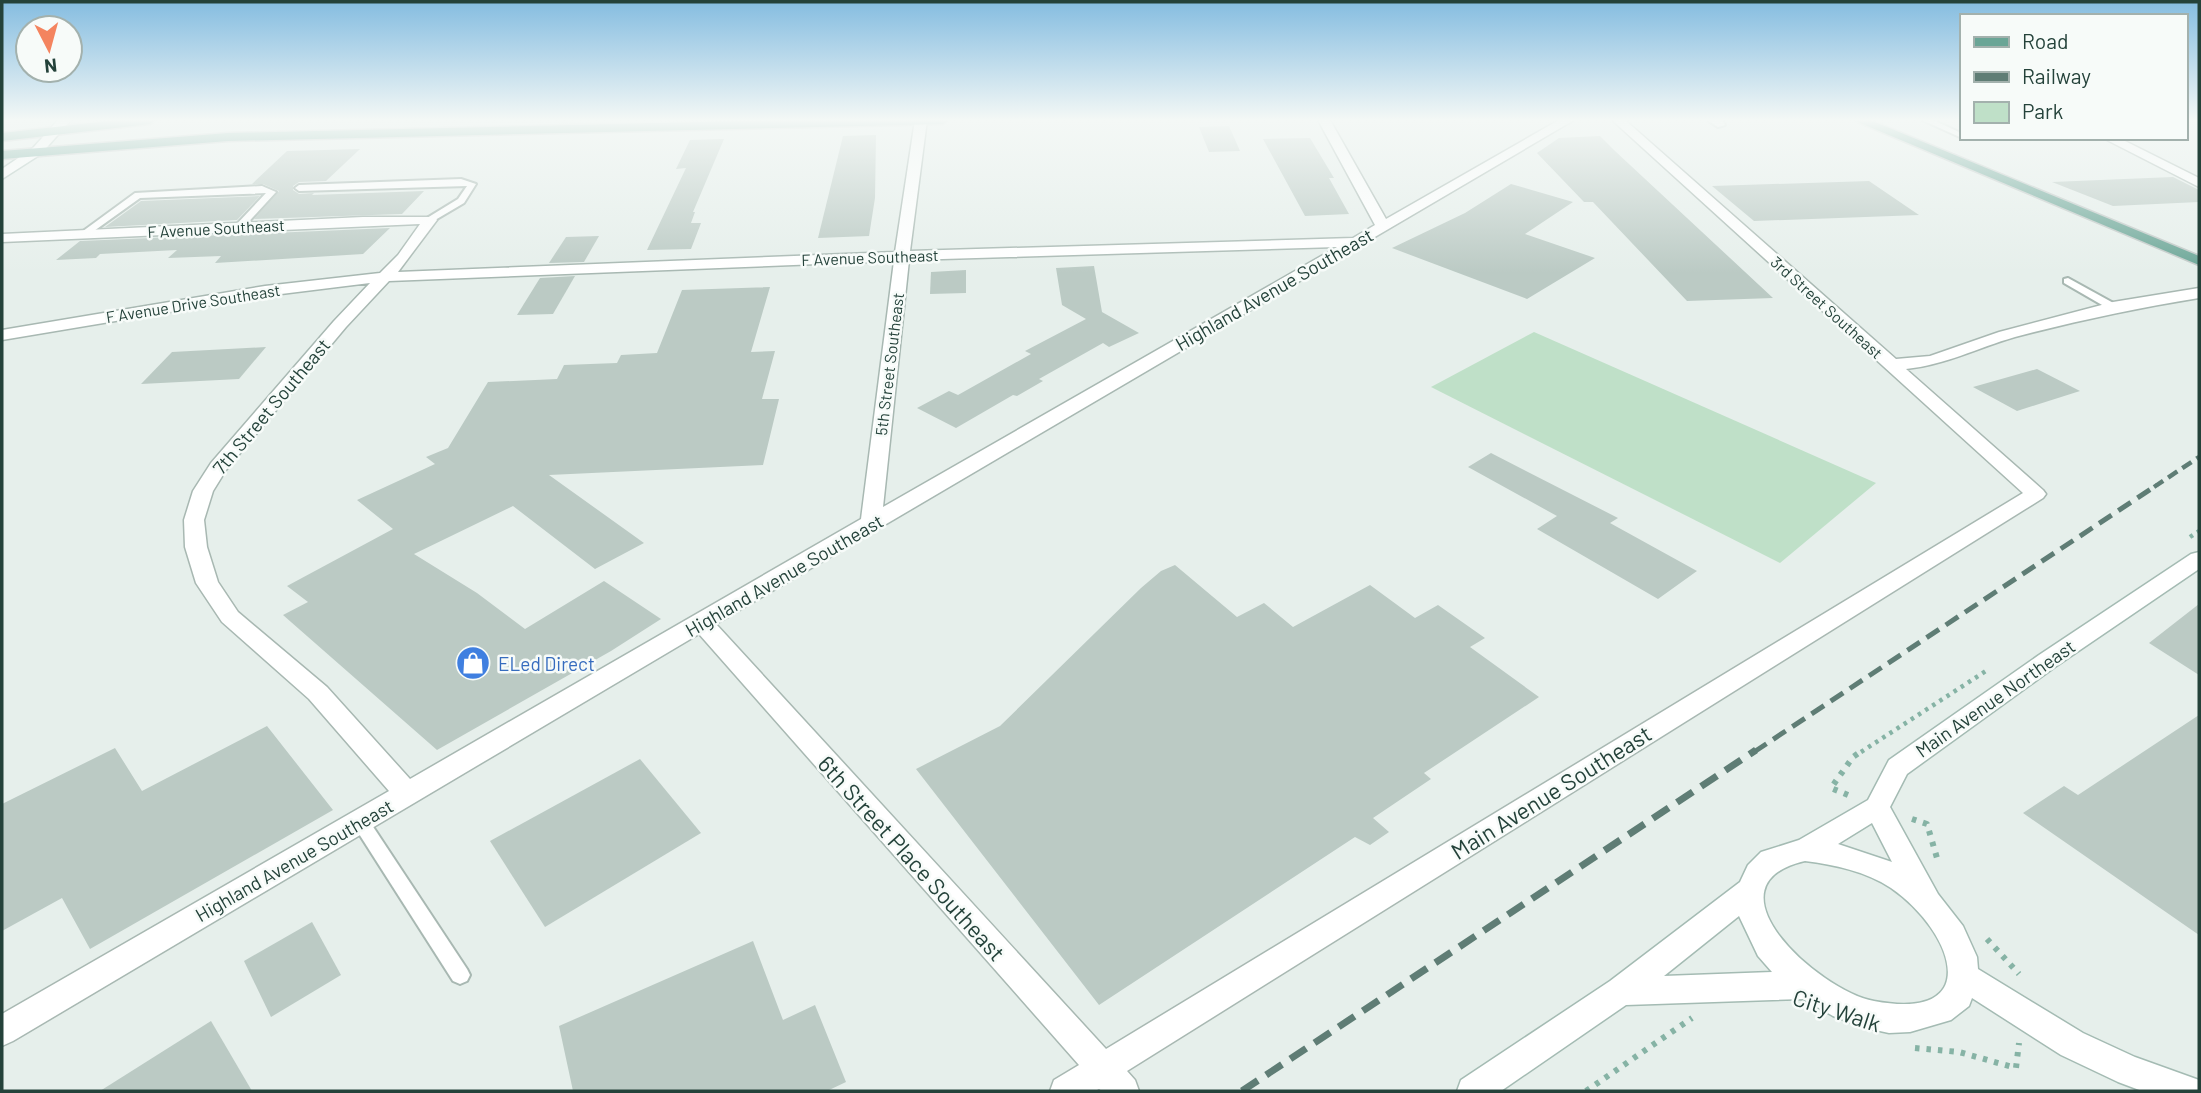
<svg xmlns="http://www.w3.org/2000/svg" width="2201" height="1093" viewBox="0 0 2201 1093" font-family="Barlow,sans-serif">
<rect width="100%" height="100%" fill="#e6efeb"/>
<!-- green -->
<polygon fill="#bfe0c8" points="1534,332 1876,483 1780,563 1431,387"/>
<!-- building -->
<g fill="#bbcac4">
<polygon points="1229,126 1240,151 1209,152 1199,127"/>
<polygon points="876,135 875,198 869,236 818,238 843,136"/>
<polygon points="1600,136 1615,151 1773,298 1687,301 1593,202 1584,202 1537,153 1559,138"/>
<polygon points="1310,138 1334,178 1329,178 1349,214 1305,216 1263,139"/>
<polygon points="724,139 693,212 695,212 691,223 701,223 691,249 647,250 686,168 676,169 690,140"/>
<polygon points="360,149 326,181 299,182 293,186 293,190 299,194 314,193 312,195 424,191 402,214 254,219 279,191 263,184 252,184 287,151"/>
<polygon points="2173,177 2199,190 2199,202 2113,206 2052,182"/>
<polygon points="1869,181 1919,215 1754,221 1712,186"/>
<polygon points="1511,184 1573,202 1525,234 1595,258 1527,299 1392,248 1465,213"/>
<polygon points="260,196 237,220 105,227 141,201"/>
<polygon points="390,228 363,254 215,263 221,256 168,258 177,250 100,254 96,258 56,260 80,241"/>
<polygon points="599,236 584,262 549,263 566,237"/>
<polygon points="1094,266 1102,312 1139,333 1109,347 1103,343 1039,379 1043,381 1017,396 1013,395 956,428 917,408 949,391 958,395 1031,354 1025,351 1086,319 1062,305 1056,268"/>
<polygon points="966,270 966,293 930,294 931,272"/>
<polygon points="575,276 553,314 517,315 540,278"/>
<polygon points="770,287 751,352 775,351 762,399 779,399 763,465 549,475 644,543 595,569 513,506 414,554 477,593 525,629 604,581 661,619 611,651 437,750 283,615 308,602 287,586 393,529 357,500 435,464 426,457 448,448 488,382 557,379 564,365 617,363 621,355 657,353 682,290"/>
<polygon points="266,347 239,379 141,384 172,352"/>
<polygon points="2037,369 2080,391 2017,411 1973,387"/>
<polygon points="1491,453 1618,518 1610,523 1697,571 1658,599 1537,529 1557,516 1468,467"/>
<polygon points="1175,565 1237,617 1264,603 1293,627 1370,585 1415,618 1438,605 1485,638 1470,647 1539,697 1424,773 1431,779 1373,818 1389,832 1370,845 1355,837 1099,1005 916,769 1000,726 1141,588 1161,571"/>
<polygon points="2199,604 2199,675 2149,643"/>
<polygon points="2199,715 2199,935 2023,813 2064,786 2078,795"/>
<polygon points="267,726 333,810 90,949 62,898 2,931 2,804 115,748 142,791"/>
<polygon points="640,759 701,833 545,927 490,841"/>
<polygon points="312,922 341,975 271,1017 244,961"/>
<polygon points="753,941 783,1020 815,1005 846,1082 827,1091 573,1091 559,1026"/>
<polygon points="211,1021 252,1091 100,1091"/>
</g>
<g fill="none" stroke-linecap="round" stroke-linejoin="round">
<!-- lane casing -->
<g stroke="#a8b8b2" stroke-width="4">
<g id="lane">
<polygon points="1707,120 1722,120 1725,125 1718,127"/>
<polygon points="1922,120 1933,120 1961,133 1962,138"/>
<polygon points="461,179 476,184 464,203 430,223 425,220 427,218 458,199 467,186 299,191 295,188 299,185"/>
<polygon points="262,186 276,192 243,228 235,226 266,193 140,198 87,236 79,234 135,193"/>
<polygon points="2068,278 2117,305 2118,307 2113,310 2109,309 2064,283 2064,279"/>
<polygon points="360,814 366,816 467,969 470,975 467,981 460,984 453,981 354,826 351,821 354,816"/>
</g>
</g>
<!-- street casing -->
<g stroke="#a8b8b2" stroke-width="3">
<g id="street">
<path d="M 915,120 L 927,120 L 910,251 L 1353,238 L 1375,225 L 1318,120 L 1330,120 L 1386,219 L 1559,120 L 1574,120 L 716,624 L 1106,1049 L 2023,493 L 1612,120 L 1625,120 L 1896,359 L 1930,356 L 1999,332 L 2113,302 L 2199,288 L 2199,298 C 2137,308 2076,321 2015,337 C 1977,348 1945,365 1906,369 L 2043,490 L 2046,494 L 2043,498 L 1127,1071 L 1135,1080 L 1139,1091 L 1102,1091 L 1099,1089 L 1095,1091 L 1050,1091 L 1054,1080 L 1079,1065 L 699,634 L 13,1041 L 2,1046 L 2,1014 L 389,791 L 309,699 L 222,622 L 196,583 L 185,547 L 184,520 L 193,491 L 211,463 L 334,321 L 370,283 L 265,296 L 2,340 L 2,330 L 265,286 L 380,273 L 398,255 L 420,224 L 2,242 L 2,234 L 363,217 L 435,217 L 437,220 L 398,272 L 895,252 ZM 1337,247 L 883,507 L 909,260 ZM 894,261 L 861,519 L 410,779 L 327,687 L 238,612 L 218,582 L 207,547 L 204,520 L 213,491 L 226,470 L 346,327 L 389,281 Z"/>
<polygon points="2103,138 2119,138 2199,178 2199,187"/>
</g>
</g>
<!-- secondary casing -->
<g stroke="#a4bbb3" stroke-width="3">
<g id="secondary">
<polygon points="58,120 71,120 41,154 2,179 2,169 33,148"/>
<path d="M 2199,552 L 2199,569 L 2055,667 L 1907,774 L 1890,807 L 1938,894 L 1963,926 L 1977,957 L 1978,969 L 2083,1033 L 2135,1057 L 2199,1080 L 2199,1091 L 2142,1091 L 2118,1082 L 2061,1055 L 1972,998 L 1969,1006 L 1951,1020 L 1910,1032 L 1889,1033 L 1866,1028 L 1833,1016 L 1803,999 L 1626,1005 L 1501,1091 L 1457,1091 L 1461,1080 L 1610,981 L 1740,882 L 1748,865 L 1761,852 L 1799,840 L 1868,800 L 1889,760 L 2039,655 L 2191,554 ZM 1872,823 L 1892,862 L 1838,844 ZM 1805,861 C 1835,865 1865,871 1891,888 C 1953,931 1986,1022 1874,1001 C 1819,991 1701,885 1805,861 ZM 1739,916 L 1758,956 L 1772,972 L 1664,976 Z"/>
</g>
</g>
<!-- primary casing -->
<g stroke="#c2cac8" stroke-width="3">
<g id="primary">
<polygon points="117,120 156,120 150,124 2,141 2,133"/>
<polygon points="783,120 949,120 943,124 228,141 2,159 2,151 228,133"/>
<polygon points="1853,120 1870,120 2199,256 2199,265"/>
</g>
</g>
<!-- path-far1 -->
<g stroke="#86b3a5" stroke-width="4.5" stroke-dasharray="3.5 5" stroke-linecap="butt">
<polyline points="2190,537 2199,531"/>
<polyline points="1861,752 1989,669"/>
</g>
<!-- path -->
<g stroke="#86b3a5" stroke-width="6" stroke-dasharray="4.5 7" stroke-linecap="butt">
<polyline points="1848,795 1831,788 1853,757 1863,750"/>
<polyline points="1912,819 1927,824 1937,858"/>
<polyline points="1987,939 2019,974"/>
<polyline points="1915,1048 1959,1052 2016,1068 2019,1043"/>
<polyline points="1586,1091 1692,1018"/>
</g>
<!-- lane -->
<use href="#lane" fill="#fff" fill-rule="evenodd"/>
<!-- street -->
<use href="#street" fill="#fff" fill-rule="evenodd"/>
<!-- secondary -->
<use href="#secondary" fill="#fff" fill-rule="evenodd"/>
<!-- primary -->
<use href="#primary" fill="#6aa596" fill-rule="evenodd"/>
<!-- rail-far2 -->
<polyline stroke="#5f7d75" stroke-width="4.5" stroke-dasharray="11 6" stroke-linecap="butt" points="2154,487 2199,457"/>
<!-- rail-far1 -->
<polyline stroke="#5f7d75" stroke-width="5" stroke-dasharray="15 8" stroke-linecap="butt" points="1754,752 2157,485"/>
<!-- rail -->
<polyline stroke="#5f7d75" stroke-width="7" stroke-dasharray="19 10" stroke-linecap="butt" points="1242,1091 1756,750"/>
</g>
<!-- sky -->
<linearGradient id="sky" x2="0" y2="1"><stop stop-color="#84bce0"/><stop offset="0.44" stop-color="#f4f8f6"/><stop offset="1" stop-color="#f4f8f6" stop-opacity="0"/></linearGradient>
<rect width="2201" height="273" fill="url(#sky)"/>
<!-- icons -->
<defs>
<g id="shop-disc" transform="scale(1.75)"><circle r="9.5" fill="#3f7fe0" stroke="#f7fbf9"/><path d="M-5-2.5h2.3a2.7 3.5 0 0 1 5.4 0H5L5.5 6h-11ZM-1.5-2.5h3a1.5 2.3 0 0 0-3 0Z" fill="#fff"/></g>
</defs>
<g fill-rule="evenodd">
<use href="#shop-disc" x="473" y="663"/>
</g>
<g text-anchor="middle" dominant-baseline="central" stroke-width="5" stroke-linejoin="round" paint-order="stroke">
<!-- far-street labels -->
<g font-size="16" fill="#24423a" stroke="#f7fbf9">
<text transform="translate(216 228) rotate(-3)">F Avenue Southeast</text>
<text transform="translate(870 257) rotate(-2)">F Avenue Southeast</text>
<text transform="translate(193 303) rotate(-9)">F Avenue Drive Southeast</text>
<text transform="translate(1827 307) rotate(42)">3rd Street Southeast</text>
<text transform="translate(889 364) rotate(-83)">5th Street Southeast</text>
</g>
<!-- street labels -->
<g font-size="19" fill="#24423a" stroke="#f7fbf9">
<text transform="translate(1274 289) rotate(-30)">Highland Avenue Southeast</text>
<text transform="translate(271 406) rotate(-50)">7th Street Southeast</text>
<text transform="translate(784 575) rotate(-30)">Highland Avenue Southeast</text>
<text transform="translate(1995 698) rotate(-35)">Main Avenue Northeast</text>
<text transform="translate(294 860) rotate(-30)">Highland Avenue Southeast</text>
</g>
<!-- shop labels -->
<g font-size="19" fill="#366cbe" stroke="#f7fbf9" text-anchor="start">
<text x="498" y="663">ELed Direct</text>
</g>
<!-- near-street labels -->
<g font-size="23" fill="#24423a" stroke="#f7fbf9">
<text transform="translate(1551 792) rotate(-32)">Main Avenue Southeast</text>
<text transform="translate(912 858) rotate(48)">6th Street Place Southeast</text>
<text transform="translate(1837 1010) rotate(18)">City Walk</text>
</g>
</g>
<!-- border -->
<rect width="2201" height="1093" fill="none" stroke="#24423a" stroke-width="7"/>
<!-- legend -->
<rect x="1960" y="14" width="228" height="126" fill="#f7fbf9" stroke="#a3b1ad" stroke-width="2"/>
<rect x="1974" y="37" width="35" height="10" fill="#6aa596" stroke="#a3b1ad" stroke-width="2"/>
<text x="2022" y="49" font-size="21" fill="#24423a">Road</text>
<rect x="1974" y="72" width="35" height="10" fill="#5f7d75" stroke="#a3b1ad" stroke-width="2"/>
<text x="2022" y="84" font-size="21" fill="#24423a">Railway</text>
<rect x="1974" y="102" width="35" height="21" fill="#bfe0c8" stroke="#a3b1ad" stroke-width="2"/>
<text x="2022" y="119" font-size="21" fill="#24423a">Park</text>
<!-- north arrow -->
<g transform="translate(49 49) rotate(174)"><circle r="33" fill="#f7fbf9" stroke="#a3b1ad" stroke-width="2"/>
<path d="M0-5L12 26L0 18L-12 26Z" fill="#f4845f"/>
<text y="-10" font-size="19" font-weight="bold" text-anchor="middle" fill="#24423a">N</text>
</g>
</svg>
